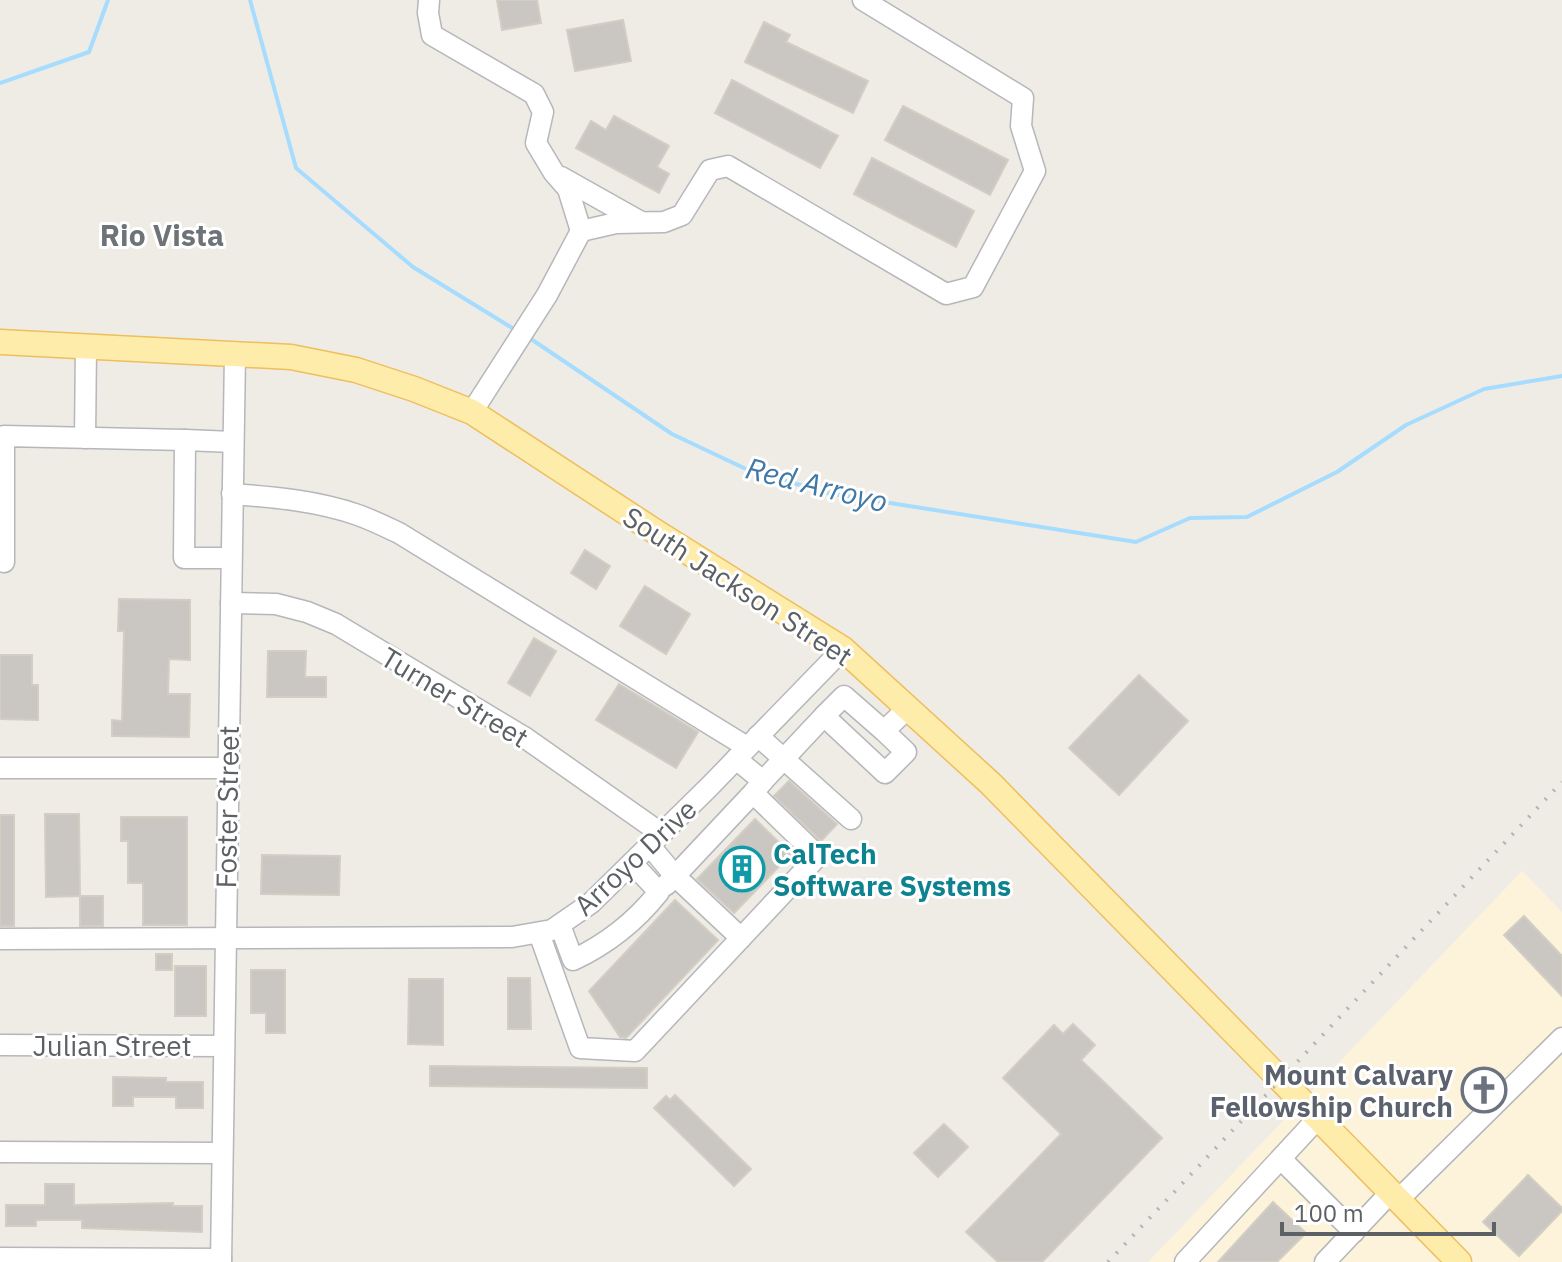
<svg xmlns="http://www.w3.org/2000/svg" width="1562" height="1262" viewBox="0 0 1562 1262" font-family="'IBM Plex Sans',sans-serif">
<rect width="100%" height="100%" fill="#efece5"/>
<!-- commercial -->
<polygon fill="#fdf3db" points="1522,871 1562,912 1562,1262 1148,1262"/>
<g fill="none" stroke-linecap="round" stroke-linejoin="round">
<!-- stream -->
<g stroke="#a6dcfe" stroke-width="4">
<polyline points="250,0 296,168 413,267 517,331"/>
<polyline points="0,83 89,52 108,0"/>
<polyline points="528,337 672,434 746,469 827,493 1136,542 1190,518 1247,517 1337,472 1406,425 1484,389 1562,376"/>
</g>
</g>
<!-- building -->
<g fill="#cac7c2" stroke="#d3cdc3" stroke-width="2">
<polygon points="497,0 537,0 541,23 502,30"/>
<polygon points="623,20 631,61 575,71 567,30"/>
<polygon points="764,22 790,35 786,42 868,81 853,113 745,62"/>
<polygon points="732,80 838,136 820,168 715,113"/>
<polygon points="903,106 1008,160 990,195 885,140"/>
<polygon points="614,116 669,146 657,167 669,174 659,193 576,148 591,121 606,130"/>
<polygon points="872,158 974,211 956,247 854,194"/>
<polygon points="585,550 610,566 596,589 571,573"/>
<polygon points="645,586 690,614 666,654 620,626"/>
<polygon points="119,599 190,600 190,660 169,659 168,694 190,694 189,737 112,736 112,720 122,721 124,631 118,631"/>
<polygon points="534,638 556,651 530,696 508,683"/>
<polygon points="268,651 306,651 305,677 326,677 326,697 267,697"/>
<polygon points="0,655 32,655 32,685 38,685 38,720 0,719"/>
<polygon points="1139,675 1188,721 1119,795 1069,748"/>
<polygon points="619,684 698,732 676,768 596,720"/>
<polygon points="789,781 837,824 821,841 774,796"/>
<polygon points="45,814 79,814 80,896 46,897"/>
<rect x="0" y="815" width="14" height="111"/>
<polygon points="121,817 187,817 187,925 143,925 143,883 128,883 128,841 121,841"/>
<polygon points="755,819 791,854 734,913 697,879"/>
<polygon points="262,855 340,856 339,895 261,894"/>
<rect x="80" y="896" width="23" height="30"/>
<polygon points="675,900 718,940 626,1038 620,1037 589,991"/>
<polygon points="1524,916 1562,956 1562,996 1504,935"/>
<rect x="156" y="954" width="16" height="16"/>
<rect x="175" y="966" width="31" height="50"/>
<polygon points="251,970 285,970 285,1033 266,1033 266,1013 251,1013"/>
<polygon points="508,978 530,978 531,1029 508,1029"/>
<polygon points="409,979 443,979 443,1045 408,1044"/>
<polygon points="1073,1024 1095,1045 1081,1060 1162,1138 1042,1262 998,1262 966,1232 1061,1134 1003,1078 1054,1025 1063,1034"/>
<polygon points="430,1066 647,1068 647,1088 430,1086"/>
<polygon points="113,1077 166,1078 166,1082 203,1082 203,1108 176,1108 176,1097 133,1097 133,1106 113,1106"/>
<polygon points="675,1095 751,1169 734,1186 654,1108 666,1096 670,1100"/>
<polygon points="944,1124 968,1147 938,1177 914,1153"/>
<polygon points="1528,1175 1562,1208 1562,1211 1519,1256 1483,1222"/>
<polygon points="45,1184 74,1184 74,1205 173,1203 173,1206 202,1206 202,1232 82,1228 82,1220 36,1220 36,1226 6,1226 6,1205 45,1205"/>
<polygon points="1273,1202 1306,1233 1277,1262 1218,1262"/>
</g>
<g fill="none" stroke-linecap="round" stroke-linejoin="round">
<!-- minor casing -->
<g stroke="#b5b7bb" stroke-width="23">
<g id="minor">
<polyline points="429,0 428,13 432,35 534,94 543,112 536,143 554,173 568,189 581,231 547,295 472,412"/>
<polyline points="561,177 641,222"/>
<polyline points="581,231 616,223 664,222 682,215 710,170 728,166 946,294 973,287 1035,171 1021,126 1023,98 863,0"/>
<polyline points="85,438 86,346"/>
<path d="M 232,494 C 275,497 318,501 358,515 C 372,520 386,527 399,533 L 747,747"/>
<polyline points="231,558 184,558 185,440 233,442"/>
<polyline points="4,562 4,436 185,440"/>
<polyline points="231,603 276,604 307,612 336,624 524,737 662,834"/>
<polyline points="884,731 844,696 824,716 885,773 906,752 884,731 908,708"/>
<polyline points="758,736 851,819"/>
<polyline points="736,759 763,781 824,716"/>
<polyline points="0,768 228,768"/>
<polyline points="753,793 675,876 741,938 818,856 753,793 763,781"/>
<polyline points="650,846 675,876 666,885"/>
<path d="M 560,925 L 573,960 C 607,944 636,921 659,892 L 632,863"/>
<polyline points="539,933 580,1048 635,1051 741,938"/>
<polyline points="0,939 512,937 552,930 591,903 709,787 843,649"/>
<polyline points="0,1045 224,1046"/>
<polyline points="0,1152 222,1153"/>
<polyline points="1281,1159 1354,1232"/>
<polyline points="1399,1199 1562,1038"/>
<polyline points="0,1258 221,1259"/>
<polyline points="221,1262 235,353"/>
<polyline points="1185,1262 1319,1117"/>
<polyline points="1325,1262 1391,1192"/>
</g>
</g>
<!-- major casing -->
<g stroke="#efbe5d" stroke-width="27">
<polyline id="major" points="0,342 291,357 356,370 414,389 472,412 656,532 843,649 991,784 1459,1262"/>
</g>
<!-- minor -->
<use href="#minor" stroke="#fff" stroke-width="20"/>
<!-- major -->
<use href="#major" stroke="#feecab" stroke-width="24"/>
<!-- rail -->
<polyline stroke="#b3b4b5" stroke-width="4" stroke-dasharray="2 10" stroke-linecap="butt" points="1108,1262 1562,782"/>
</g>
<!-- icons -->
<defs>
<g id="building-ring" transform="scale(2.3)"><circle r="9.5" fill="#fff" stroke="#0f9aa8" stroke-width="1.5"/><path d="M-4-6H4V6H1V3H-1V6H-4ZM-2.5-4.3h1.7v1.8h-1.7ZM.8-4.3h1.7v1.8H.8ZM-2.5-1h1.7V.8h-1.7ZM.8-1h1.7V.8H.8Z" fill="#0f9aa8"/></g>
<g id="church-ring" transform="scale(2.3)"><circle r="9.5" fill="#fff" stroke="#6b7280" stroke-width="1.5"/><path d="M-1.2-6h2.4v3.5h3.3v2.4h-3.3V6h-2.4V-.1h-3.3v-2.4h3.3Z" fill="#6b7280"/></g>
</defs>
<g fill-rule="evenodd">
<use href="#building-ring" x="742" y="869"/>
<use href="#church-ring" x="1484" y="1090"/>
</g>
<g text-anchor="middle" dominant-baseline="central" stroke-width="6" stroke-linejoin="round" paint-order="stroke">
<!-- street labels -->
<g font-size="28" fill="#5c6165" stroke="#fff">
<text transform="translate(738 586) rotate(33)">South Jackson Street</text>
<text transform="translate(455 697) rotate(31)">Turner Street</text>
<text transform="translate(227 807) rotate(-89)">Foster Street</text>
<text transform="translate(635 857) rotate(-43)">Arroyo Drive</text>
<text x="112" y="1045">Julian Street</text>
</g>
<!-- culture labels -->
<g font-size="28" font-weight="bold" fill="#0d838f" stroke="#fff" text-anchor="start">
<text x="773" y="853">CalTech<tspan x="773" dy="32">Software Systems</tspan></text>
</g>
<!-- worship labels -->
<g font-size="28" font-weight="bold" fill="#5b616d" stroke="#fff" text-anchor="end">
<text x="1453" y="1074">Mount Calvary<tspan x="1453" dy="32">Fellowship Church</tspan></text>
</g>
<!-- neighbourhood labels -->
<g font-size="30" font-weight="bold" fill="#6d7377" stroke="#fff">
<text x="162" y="234">Rio Vista</text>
</g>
<!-- water labels -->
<g font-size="30" font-style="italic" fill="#4078a7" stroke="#fff">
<text transform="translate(817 484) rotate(14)">Red Arroyo</text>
</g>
</g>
<!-- scale -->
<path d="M1282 1222v12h212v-12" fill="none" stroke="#5c6165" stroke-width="4"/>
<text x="1294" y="1222" font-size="24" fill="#5c6165" stroke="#ffffff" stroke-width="6" paint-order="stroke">100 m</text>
</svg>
